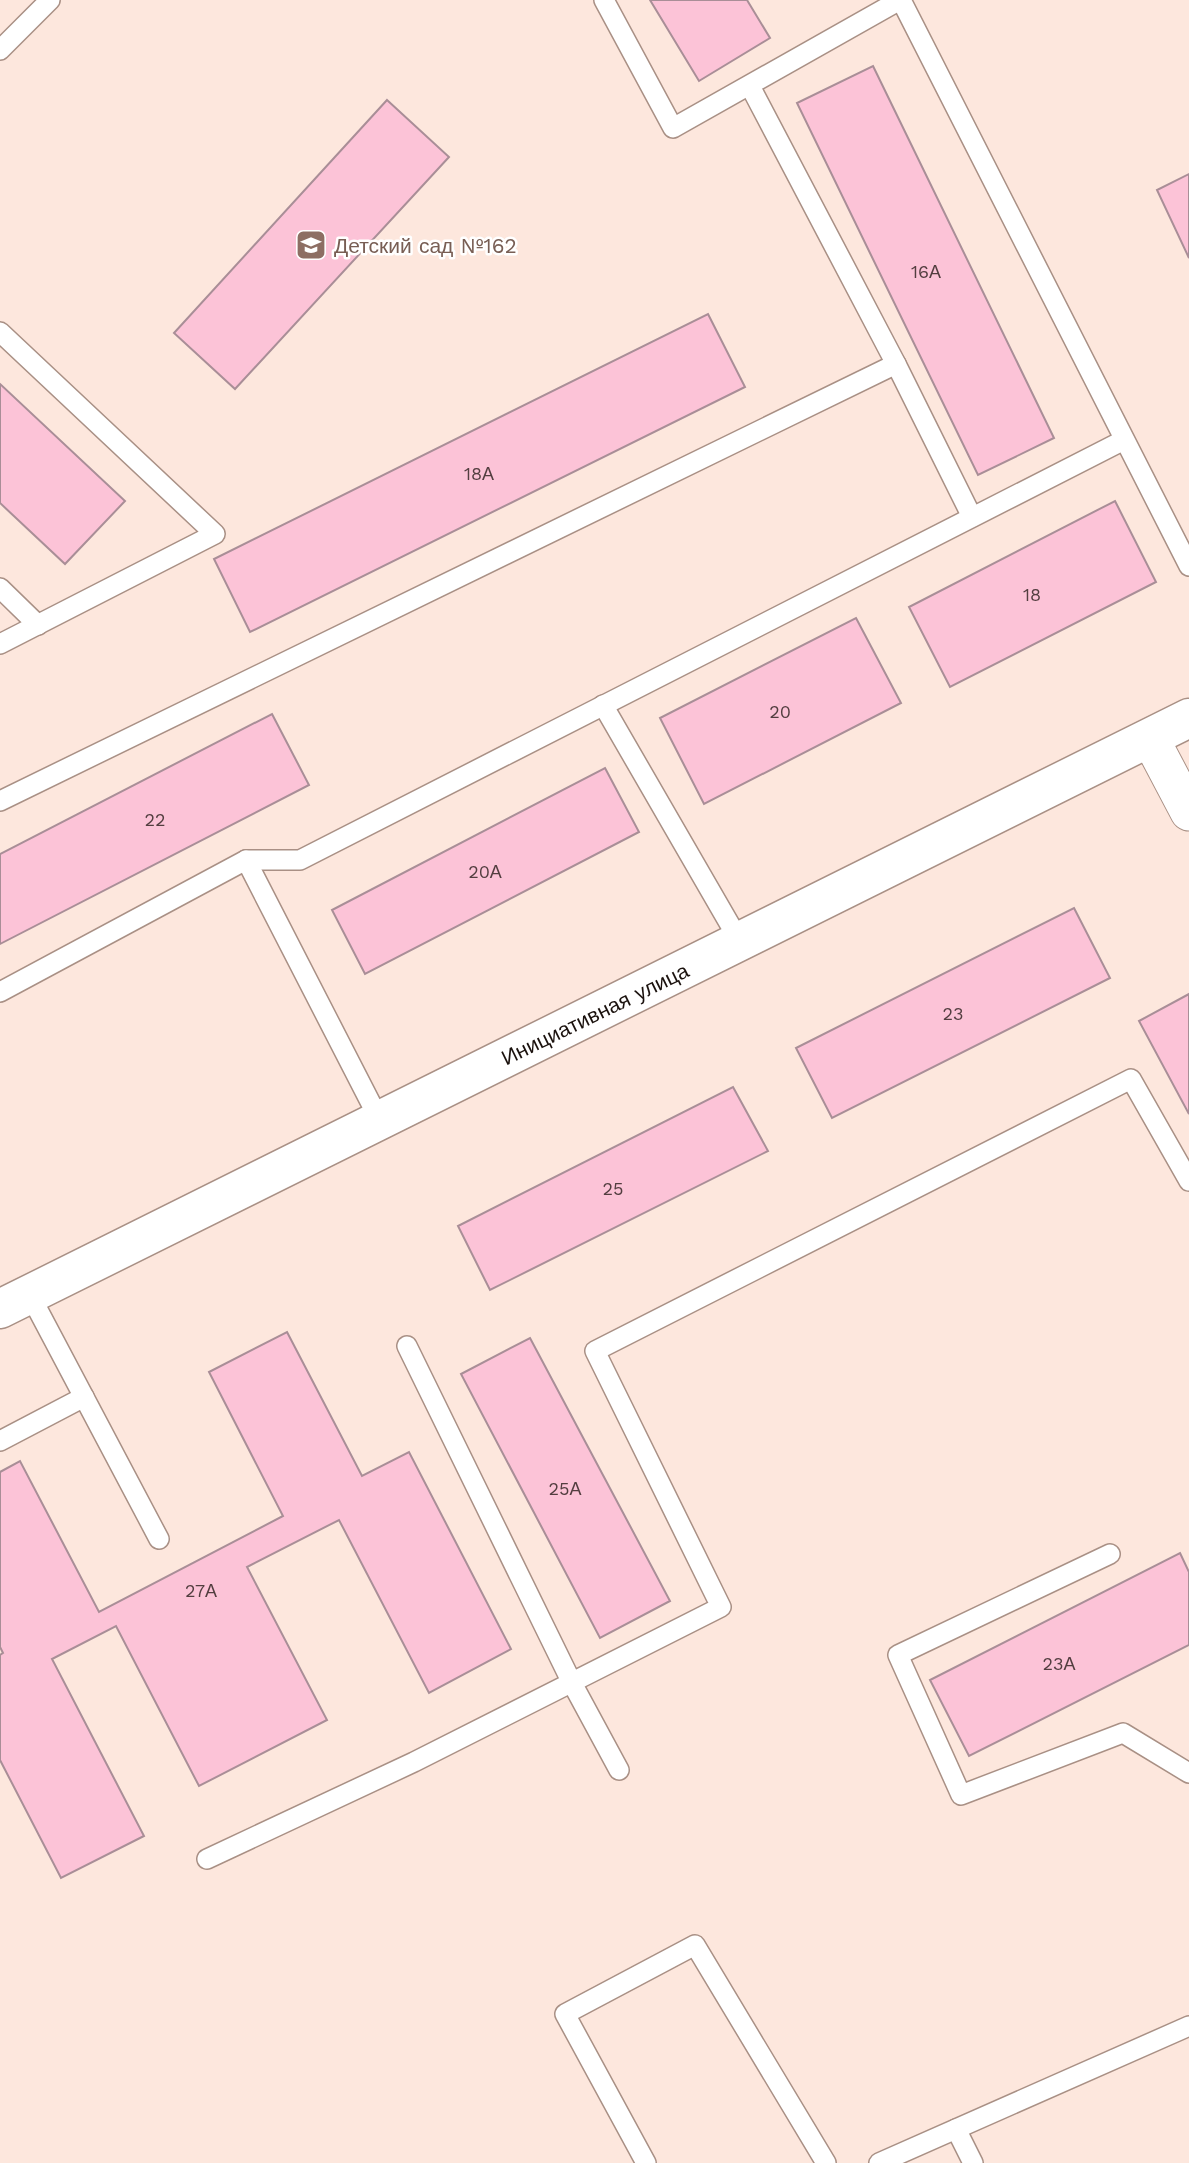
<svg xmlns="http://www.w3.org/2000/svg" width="1189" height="2163" viewBox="0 0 1189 2163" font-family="'Work Sans',sans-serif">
<rect width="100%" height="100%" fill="#fde7dd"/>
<!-- building -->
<g fill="#fcc3d7" stroke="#a98e97" stroke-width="2">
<polygon points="650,0 747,0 770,38 699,81"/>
<polygon points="873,66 1054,438 978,475 797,103"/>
<polygon points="387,100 449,157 235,389 174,333"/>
<polygon points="1189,174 1189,258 1157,190"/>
<polygon points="708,314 745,387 250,632 214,559"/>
<polygon points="0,384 125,501 65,564 0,503"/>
<polygon points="1115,501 1156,582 950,687 909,607"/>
<polygon points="856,618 901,703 704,804 660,718"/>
<polygon points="272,714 309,785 0,944 0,854"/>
<polygon points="605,768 639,832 365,974 332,910"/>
<polygon points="1074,908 1110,978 832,1118 796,1048"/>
<polygon points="1189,994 1189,1114 1139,1021"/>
<polygon points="733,1087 768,1151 490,1290 458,1226"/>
<polygon points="287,1332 362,1476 409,1452 511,1649 429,1693 339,1520 247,1567 327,1720 199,1786 116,1626 52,1659 144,1836 61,1878 0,1760 0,1655 3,1653 0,1647 0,1472 20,1461 99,1612 283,1516 209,1372"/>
<polygon points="530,1338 670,1601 600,1638 461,1374"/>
<polygon points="1180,1553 1189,1572 1189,1645 969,1756 930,1680"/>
</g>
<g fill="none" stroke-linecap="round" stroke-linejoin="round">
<!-- lane casing -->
<g stroke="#a99085" stroke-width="22">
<g id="lane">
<polyline points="604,0 673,128 900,0"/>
<polyline points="901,0 1189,566"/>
<polyline points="0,50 50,0"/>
<polyline points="0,332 215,534 0,644"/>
<polyline points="896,364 972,517"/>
<polyline points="0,588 38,625"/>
<polyline points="603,705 740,942"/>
<polyline points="0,801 896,364 750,86"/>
<polyline points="246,860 380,1121"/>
<polyline points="0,992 246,860 300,860 1124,440"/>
<polyline points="30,1295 159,1539"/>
<polyline points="407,1346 572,1683 619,1770"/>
<polyline points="0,1441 84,1397"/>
<polyline points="1110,1554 898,1655 961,1795 1123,1733 1189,1773"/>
<polyline points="207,1859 414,1762 721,1607 595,1351 1131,1079 1189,1181"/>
<polyline points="956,2129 973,2163"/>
<polyline points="646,2163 565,2014 695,1945 826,2163"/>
<polyline points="879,2163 1189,2026"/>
</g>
</g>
<!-- street casing -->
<g stroke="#a99085" stroke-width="39">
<polyline id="street" points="1150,738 1189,812"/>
</g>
<!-- secondary casing -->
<g stroke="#a99085" stroke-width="41">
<polyline id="secondary" points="0,1309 1189,718"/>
</g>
<!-- lane -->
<use href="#lane" stroke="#fff" stroke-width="19"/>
<!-- street -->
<use href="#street" stroke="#fff" stroke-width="37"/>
<!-- secondary -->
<use href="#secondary" stroke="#fff" stroke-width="38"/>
</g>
<!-- icons -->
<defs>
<g id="school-square" transform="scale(1.575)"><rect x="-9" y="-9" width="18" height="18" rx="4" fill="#8d6e63" stroke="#fff"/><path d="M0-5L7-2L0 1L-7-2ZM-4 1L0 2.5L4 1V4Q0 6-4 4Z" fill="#fff"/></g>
</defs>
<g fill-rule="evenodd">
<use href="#school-square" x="311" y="245"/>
</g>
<g text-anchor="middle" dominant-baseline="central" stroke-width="5" stroke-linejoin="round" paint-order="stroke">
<!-- number labels -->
<g font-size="18" fill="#533e40">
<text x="926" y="271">16А</text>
<text x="479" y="473">18А</text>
<text x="1032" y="594">18</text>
<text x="780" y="711">20</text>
<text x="155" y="819">22</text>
<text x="485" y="871">20А</text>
<text x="953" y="1013">23</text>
<text x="613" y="1188">25</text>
<text x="565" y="1488">25А</text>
<text x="201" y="1590">27А</text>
<text x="1059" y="1663">23А</text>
</g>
<!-- education labels -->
<g font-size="21" fill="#785e54" stroke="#fff" text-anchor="start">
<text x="334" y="245">Детский сад №162</text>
</g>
<!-- street labels -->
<g font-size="21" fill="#1b120e" stroke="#fff">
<text transform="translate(595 1014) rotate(-26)">Инициативная улица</text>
</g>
</g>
</svg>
